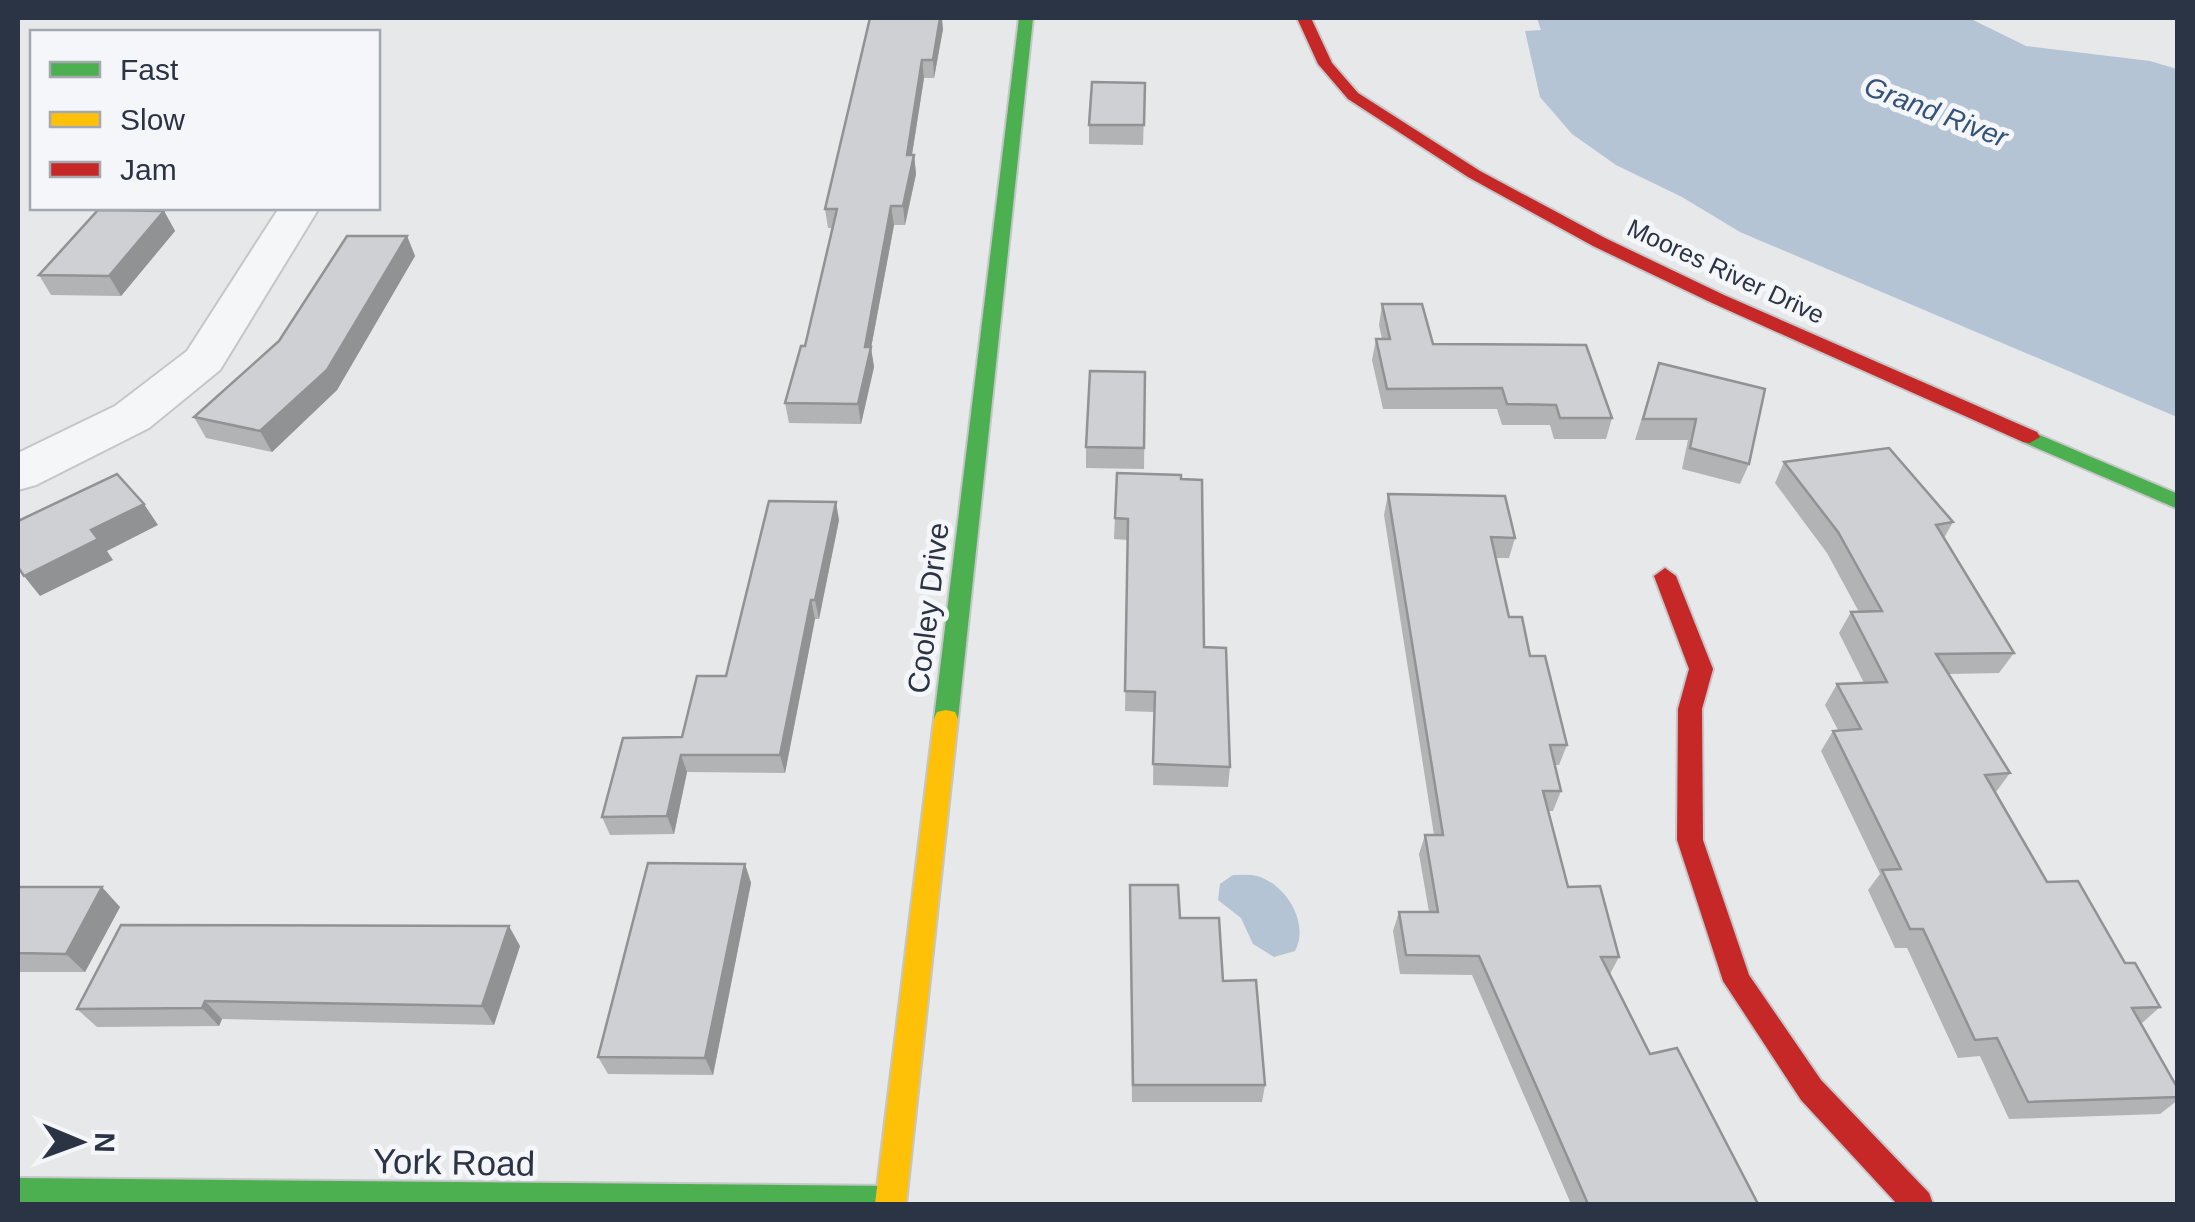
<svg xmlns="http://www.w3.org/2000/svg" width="2195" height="1222" viewBox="0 0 2195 1222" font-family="Arial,sans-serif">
<rect width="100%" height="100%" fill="#e6e8ea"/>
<!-- water -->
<g fill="#b4c4d5">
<polygon points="1537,18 1969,18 2026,46 2150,61 2177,69 2177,417 1740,232 1682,197 1616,165 1572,134 1540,97 1525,31 1541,30"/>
<path d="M 1233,875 C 1240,875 1250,874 1257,876 C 1286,884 1310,924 1295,951 L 1274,957 L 1253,944 L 1241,918 L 1218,900 L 1220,884 Z"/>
</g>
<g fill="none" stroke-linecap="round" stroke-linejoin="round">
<!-- street casing -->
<g stroke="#c4c6c8" stroke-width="4">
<polygon id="street" points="279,208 319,208 220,370 149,428 36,485 18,490 18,453 115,406 187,351"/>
</g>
<!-- fast casing -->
<g stroke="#c4c6c8" stroke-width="4">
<g id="fast">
<polygon points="1019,18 1033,18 958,719 955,726 937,726 934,719"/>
<polygon points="2030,431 2178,494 2178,509 2023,442 2020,437 2023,432"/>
<polygon points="18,1178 890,1186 901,1191 906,1202 18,1204"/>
</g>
</g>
<!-- slow casing -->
<g stroke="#c4c6c8" stroke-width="4">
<polygon id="slow" points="946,710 955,712 958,719 906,1204 875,1204 934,719 937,712"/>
</g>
<!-- jam casing -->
<g stroke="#c4c6c8" stroke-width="4">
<g id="jam">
<polygon points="1297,18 1311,18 1332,63 1358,93 1480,171 1605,238 1724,295 2037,432 2040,437 2030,443 2023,442 1712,303 1593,246 1468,177 1348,99 1318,64"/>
<polygon points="1665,568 1676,576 1713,669 1702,709 1703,840 1749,975 1821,1080 1929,1193 1933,1204 1897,1204 1801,1100 1723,981 1677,840 1678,709 1689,669 1654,576"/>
</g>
</g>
<!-- street -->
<use href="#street" fill="#f5f6f7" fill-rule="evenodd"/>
<!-- fast -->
<use href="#fast" fill="#4caf50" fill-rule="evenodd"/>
<!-- slow -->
<use href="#slow" fill="#ffc107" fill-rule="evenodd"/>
<!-- jam -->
<use href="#jam" fill="#c62828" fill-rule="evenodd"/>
</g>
<!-- wall -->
<g fill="#b1b3b5">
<polygon points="943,29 934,78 924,78 912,155 914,155 916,174 905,225 894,225 871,348 874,367 861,424 789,423 785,403 805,346 833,228 828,228 825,209"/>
<polygon points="1145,83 1143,145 1089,144 1089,125"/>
<polygon points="164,211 175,231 121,296 51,295 39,275"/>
<polygon points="407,236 415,256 337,390 272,452 206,438 194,417"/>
<polygon points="1382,304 1433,344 1612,418 1606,439 1554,439 1550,425 1502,425 1497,409 1383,409 1372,360 1376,339 1382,339 1379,325"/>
<polygon points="1659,363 1749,464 1740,484 1682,469 1688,440 1635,440"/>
<polygon points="1145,372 1144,469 1086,468 1086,447"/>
<polygon points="1784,462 1953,522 1944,538 2014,653 1999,673 1949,674 2010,773 1996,792 2047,882 2125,963 2160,1007 2141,1024 2178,1089 2178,1100 2160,1114 2009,1119 1980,1056 1958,1058 1907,948 1895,948 1868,890 1880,874 1821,751 1833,731 1838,730 1825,705 1837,684 1864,683 1839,633 1851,612 1859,612 1827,553 1775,483"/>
<polygon points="1117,473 1204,647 1230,767 1228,787 1153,785 1154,712 1125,711 1128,540 1114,539"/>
<polygon points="1388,494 1515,538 1509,558 1496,558 1509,617 1530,656 1567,745 1559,765 1555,765 1561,791 1553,811 1548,811 1568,887 1619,957 1610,974 1650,1054 1758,1204 1571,1204 1472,975 1400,974 1393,931 1399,912 1429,912 1419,854 1425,835 1434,835 1384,515"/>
<polygon points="839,520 819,619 815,619 785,773 687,772 674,834 610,835 602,817 682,737"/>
<polygon points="745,864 751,883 713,1075 608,1074 598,1057"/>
<polygon points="1130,885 1180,918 1265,1085 1262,1102 1132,1102"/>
<polygon points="18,887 120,907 85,972 18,972"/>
<polygon points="520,946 494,1025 222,1019 219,1026 97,1027 77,1009"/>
</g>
<!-- shaded-wall -->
<g fill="#909294">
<polygon points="940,18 942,18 943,29 934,78 933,60"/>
<polygon points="922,60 924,78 909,173 907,155"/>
<polygon points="914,155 916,174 905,225 903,206"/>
<polygon points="891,206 894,225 871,348 874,367 861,424 858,404 865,347"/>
<polygon points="164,211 175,231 121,296 109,276"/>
<polygon points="407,236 415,256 337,390 272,452 260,431"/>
<polygon points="836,502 839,520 819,619 815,600"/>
<polygon points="144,504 158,525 107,551 113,560 40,596 24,576 91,530"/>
<polygon points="811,600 815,619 785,773 780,755"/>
<polygon points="681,755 687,772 674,834 667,816"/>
<polygon points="745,864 751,883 713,1075 705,1058"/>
<polygon points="102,887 120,907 85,972 66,954"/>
<polygon points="509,926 520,946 494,1025 482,1006"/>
<polygon points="205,1001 222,1019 219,1026 202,1008"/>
</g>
<!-- building -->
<g fill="#ced0d3" stroke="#909294" stroke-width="2.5">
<polygon points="870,18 940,18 933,60 922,60 907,155 914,155 903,206 891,206 865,347 871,347 858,404 785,403 801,346 805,346 837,209 825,209"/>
<polygon points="1092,82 1145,83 1144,125 1089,125"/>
<polygon points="98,210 164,211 109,276 39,275"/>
<polygon points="347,236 407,236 327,370 260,431 194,417 279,341"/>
<polygon points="1382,304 1422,304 1433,344 1586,345 1612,418 1560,418 1556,405 1507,404 1502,388 1387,389 1376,339 1390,339"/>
<polygon points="1659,363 1765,389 1749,464 1690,448 1696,419 1643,419"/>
<polygon points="1090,371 1145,372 1144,448 1086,447"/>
<polygon points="1889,448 1953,522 1936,525 2014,653 1936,654 2010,773 1985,775 2047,882 2078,881 2125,963 2135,963 2160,1007 2132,1008 2178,1089 2178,1097 2028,1102 1997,1038 1975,1040 1923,929 1910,929 1882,870 1901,869 1833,731 1861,729 1837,684 1887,682 1851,612 1882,611 1838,532 1784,462"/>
<polygon points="1117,473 1181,475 1181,479 1202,480 1204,647 1226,648 1230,767 1153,764 1155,692 1125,691 1128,519 1115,518"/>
<polygon points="117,474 144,504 91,530 98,539 24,576 18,567 18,521"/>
<polygon points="1388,494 1505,496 1515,538 1491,537 1509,617 1522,617 1530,656 1545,656 1567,745 1550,745 1561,791 1543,791 1568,887 1600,886 1619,957 1601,957 1650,1054 1677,1048 1758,1204 1588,1204 1479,956 1406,955 1399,912 1438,912 1425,835 1443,835"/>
<polygon points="769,501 836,502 815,600 811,600 780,755 681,755 667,816 602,817 623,738 682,737 697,676 726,676"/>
<polygon points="648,863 745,864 705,1058 598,1057"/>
<polygon points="1130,885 1178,885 1180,918 1219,918 1223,981 1256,980 1265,1085 1133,1085"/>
<polygon points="18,887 102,887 66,954 18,953"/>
<polygon points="121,925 509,926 482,1006 205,1001 202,1008 77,1009"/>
</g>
<g text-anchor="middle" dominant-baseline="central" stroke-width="10" stroke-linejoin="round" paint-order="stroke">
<!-- far-street labels -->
<g font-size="25" fill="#2b3445" stroke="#f4f6f9">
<text transform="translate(1726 271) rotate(25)">Moores River Drive</text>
</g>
<!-- far-water labels -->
<g font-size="28" font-style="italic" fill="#34527a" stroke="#f4f6f9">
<text transform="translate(1936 112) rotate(21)">Grand River</text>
</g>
<!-- street labels -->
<g font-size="30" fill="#2b3445" stroke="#f4f6f9">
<text transform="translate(928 608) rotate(-83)">Cooley Drive</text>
</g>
<!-- near-street labels -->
<g font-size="35" fill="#2b3445" stroke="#f4f6f9">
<text transform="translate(454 1162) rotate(1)">York Road</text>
</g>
</g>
<!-- border -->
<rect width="2195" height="1222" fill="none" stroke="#2b3445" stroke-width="40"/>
<!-- legend -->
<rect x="30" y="30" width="350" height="180" fill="#f4f6f9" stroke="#a4a8b1" stroke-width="2.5"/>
<rect x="50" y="62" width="50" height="15" fill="#4caf50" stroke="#a4a8b1" stroke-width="2.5"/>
<text x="120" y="80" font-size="30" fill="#2b3445">Fast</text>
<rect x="50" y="112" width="50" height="15" fill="#ffc107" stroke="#a4a8b1" stroke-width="2.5"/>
<text x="120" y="130" font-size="30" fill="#2b3445">Slow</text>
<rect x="50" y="162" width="50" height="15" fill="#c62828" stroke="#a4a8b1" stroke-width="2.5"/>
<text x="120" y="180" font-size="30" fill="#2b3445">Jam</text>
<!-- north arrow -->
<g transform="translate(80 1142) rotate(91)" stroke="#f4f6f9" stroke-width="8" paint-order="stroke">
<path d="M0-8L18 38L0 25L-18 38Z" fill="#2b3445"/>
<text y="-15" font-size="28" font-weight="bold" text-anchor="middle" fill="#2b3445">N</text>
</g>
</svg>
